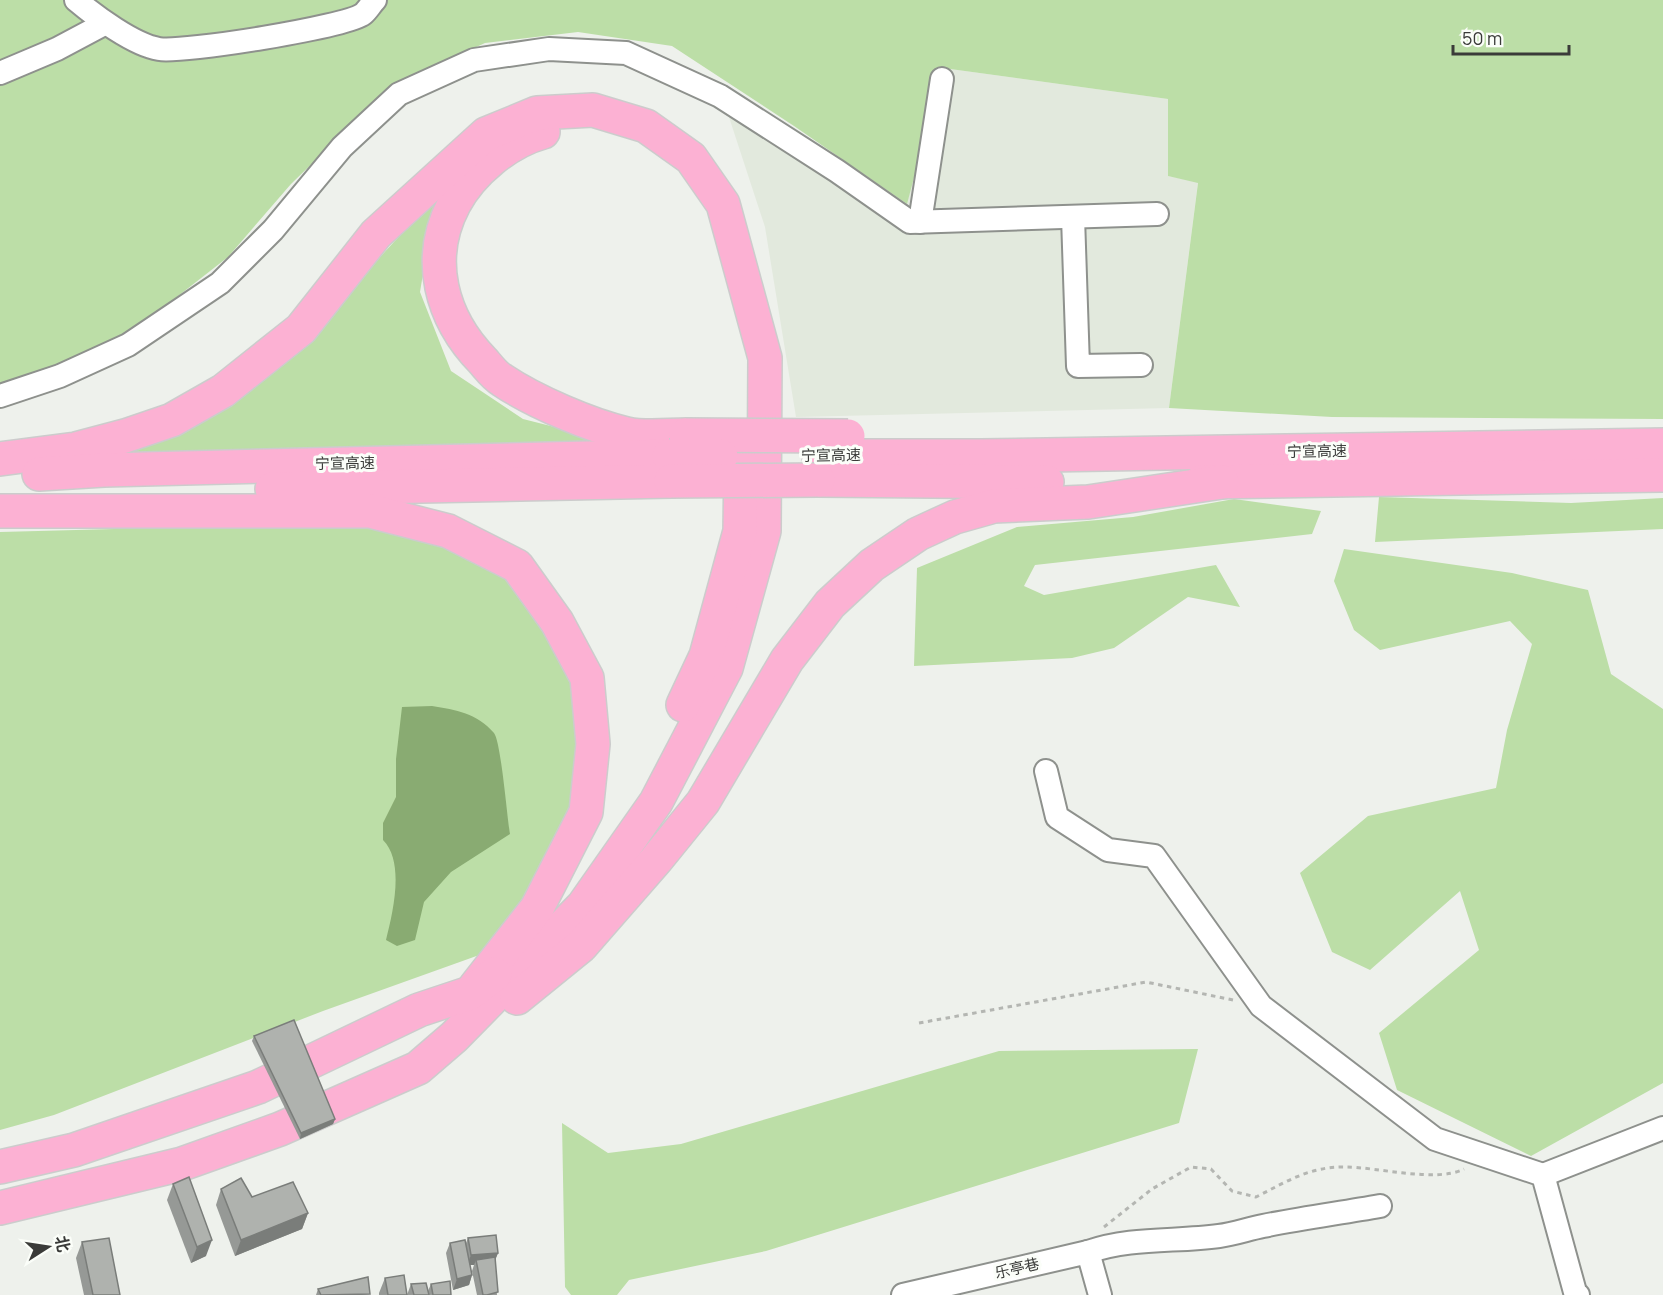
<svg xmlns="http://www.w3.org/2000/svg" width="1663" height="1295" viewBox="0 0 1663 1295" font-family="Manrope,'Noto Sans SC',sans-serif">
<rect width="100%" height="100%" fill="#eef1ec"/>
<!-- built -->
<polygon fill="#e2e9dd" points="943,68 1168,99 1168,176 1198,182 1169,408 796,417 765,227 727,111 900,228"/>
<!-- green -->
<g fill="#bcdea7">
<polygon points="0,0 1663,0 1663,419 1332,417 1169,408 1198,183 1168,176 1168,99 943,68 907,204 794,126 672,46 578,32 485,43 393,85 291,184 228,257 118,343 0,386"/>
<polygon points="466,164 434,207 420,292 451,371 523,419 618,443 95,460 188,424 271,375"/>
<polygon points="1379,497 1571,503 1663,498 1663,529 1375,542"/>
<polygon points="1234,499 1321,511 1312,534 1035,565 1024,586 1044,595 1216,565 1240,607 1188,597 1114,648 1072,658 914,666 917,568 1017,527 1133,517"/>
<polygon points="303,524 376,527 481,556 522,593 553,633 576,690 583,747 571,822 496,949 323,1011 54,1115 0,1130 0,532"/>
<polygon points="1344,549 1512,573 1588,590 1611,674 1663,709 1663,1083 1531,1156 1397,1090 1379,1033 1479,950 1460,891 1370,970 1332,952 1300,873 1368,816 1496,788 1507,730 1532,644 1510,621 1380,650 1354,630 1334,581"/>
<polygon points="1198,1049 1179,1123 766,1251 629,1280 617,1295 571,1295 565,1287 562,1123 608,1153 681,1144 999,1051"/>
</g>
<!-- water -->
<path fill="#89ab72" d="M 432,706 C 456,710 477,713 494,733 C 501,742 507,817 510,834 L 451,872 L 424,902 L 415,940 L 397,946 L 386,940 C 393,912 405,862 383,840 L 383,823 L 396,797 L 396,759 L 402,707 Z"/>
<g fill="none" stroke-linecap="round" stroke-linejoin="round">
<!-- minor casing -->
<g stroke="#8e918d" stroke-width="26">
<g id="minor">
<path d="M 76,0 C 95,16 134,45 159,49 C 183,53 346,27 363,14 C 367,11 371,4 375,0"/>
<polyline points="0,73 57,49 104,24"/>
<polyline points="1073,217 1078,366 1141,365"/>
<polyline points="920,222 942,79"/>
<polyline points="0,396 60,376 128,345 220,283 273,230 342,147 399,94 474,60 549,49 626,53 720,96 837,171 910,222 1157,214"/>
<polyline points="1046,771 1057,817 1108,850 1154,856 1261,1006 1435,1139 1543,1175 1575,1292 1578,1295"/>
<polyline points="1543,1175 1663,1128"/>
<path d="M 1088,1252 C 1131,1237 1175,1242 1219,1236 C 1234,1234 1248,1229 1263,1226 C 1302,1218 1341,1213 1380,1206"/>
<polyline points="903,1295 1088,1252 1100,1295"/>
</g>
</g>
<!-- highway casing -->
<g stroke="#ccc" stroke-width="36">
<g id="highway">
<path d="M 543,132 C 507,142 471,172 454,204 C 425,259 441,318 483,361 C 489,368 495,376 502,380 C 533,401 591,426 627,434 C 645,438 668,435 686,435"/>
<polyline points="819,456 981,456 1663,445"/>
<polyline points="0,459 76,449 125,436 172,420 223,391 301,329 376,234 486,134 537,113 593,110 646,126 691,158 723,204 765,358 764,531 726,668 656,802 583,906 454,1037 418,1068 280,1129 182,1164 0,1208"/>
<polyline points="39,474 104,470 668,456"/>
<polyline points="818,480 1047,482"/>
<polyline points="1201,482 1663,475"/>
<polyline points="272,489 671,481"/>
<polyline points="0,511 370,511 448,531 517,566 557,622 587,678 593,744 586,812 537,908 475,987"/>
<polyline points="683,705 706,656 740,531 741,464"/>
<polyline points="517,998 581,946 656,860 703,802 787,660 830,604 872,565 918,534 955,517 994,506 1088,502 1222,482"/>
<polyline points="0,1167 74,1150 258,1087 419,1010 470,993 495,974"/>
</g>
</g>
<!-- path -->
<g stroke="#b4b6b2" stroke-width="3" stroke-dasharray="4.5 4.5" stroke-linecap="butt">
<polyline points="919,1023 1146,982 1233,1000"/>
<path d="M 1104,1227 L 1152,1189 L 1191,1167 L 1211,1169 L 1232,1191 L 1256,1197 C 1286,1182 1310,1166 1346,1167 C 1376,1167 1437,1183 1464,1169"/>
</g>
<!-- minor -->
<use href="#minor" stroke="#fff" stroke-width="22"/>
<!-- highway -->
<use href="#highway" stroke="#fcb1d3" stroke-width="33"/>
<!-- highway-bridge casing -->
<g stroke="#ccc" stroke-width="36" stroke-linecap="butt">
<g id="highway-bridge">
<polyline points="686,435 848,436"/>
<polyline points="669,456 721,456"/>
<polyline points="671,481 818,480"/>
</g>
</g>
<!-- highway-bridge -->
<use href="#highway-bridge" stroke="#fcb1d3" stroke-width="33"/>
</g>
<!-- wall -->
<g fill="#969996">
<polygon points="254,1036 335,1119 333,1124 300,1139 252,1041"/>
<polygon points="173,1184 206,1256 191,1263 167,1200"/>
<polygon points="221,1189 308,1213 302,1229 235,1256 216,1205"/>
<polygon points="468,1238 498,1253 495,1260 497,1295 477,1295 472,1271 474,1265 470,1265 472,1275 469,1285 453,1290 446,1253 450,1243 466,1243"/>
<polygon points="82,1242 120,1295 84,1295 76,1258"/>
<polygon points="385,1278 407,1295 379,1295 379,1293"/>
<polygon points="411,1284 428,1291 431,1284 451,1295 407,1295"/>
<polygon points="318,1289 370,1295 316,1295"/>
</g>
<!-- shaded-wall -->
<g fill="#7a7d7a">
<polygon points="335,1119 333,1124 300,1139 301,1133"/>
<polygon points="308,1213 302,1229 235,1256 241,1240"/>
<polygon points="212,1240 206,1256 191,1263 197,1247"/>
<polygon points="498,1253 494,1263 476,1260 474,1265 467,1265 471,1255"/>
<polygon points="472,1275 469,1285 453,1290 457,1279"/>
</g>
<!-- building -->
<g fill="#afb2ae" stroke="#7a7d7a" stroke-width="1.5">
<polygon points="294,1020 335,1119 301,1133 254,1036"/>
<polygon points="189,1177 212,1240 197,1247 173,1184"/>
<polygon points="241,1178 252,1197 293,1182 308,1213 241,1240 221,1189"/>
<polygon points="496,1235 498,1253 471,1255 468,1238"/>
<polygon points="109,1238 120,1295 93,1295 82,1242"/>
<polygon points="465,1240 472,1275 457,1279 450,1243"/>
<polygon points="495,1257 498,1292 487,1295 483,1295 476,1260"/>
<polygon points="404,1275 407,1295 388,1295 385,1278"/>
<polygon points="368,1277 370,1294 321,1295 318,1289"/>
<polygon points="450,1281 451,1295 433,1295 431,1284"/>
<polygon points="426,1283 429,1295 414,1295 411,1284"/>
</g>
<g text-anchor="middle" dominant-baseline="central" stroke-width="6" stroke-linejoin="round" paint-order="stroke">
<!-- street labels -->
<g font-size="15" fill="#3a3b39" stroke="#fbfef9">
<text transform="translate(1317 451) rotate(-1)">宁宣高速</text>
<text transform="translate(831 455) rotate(-1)">宁宣高速</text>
<text transform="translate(345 463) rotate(-1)">宁宣高速</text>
<text transform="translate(1017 1268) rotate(-13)">乐亭巷</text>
</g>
</g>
<!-- north arrow -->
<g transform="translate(48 1247) rotate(78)" stroke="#fbfef9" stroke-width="4.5" paint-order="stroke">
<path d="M0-4.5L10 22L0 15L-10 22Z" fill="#3a3b39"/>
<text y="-9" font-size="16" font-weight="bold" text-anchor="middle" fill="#3a3b39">北</text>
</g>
<!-- scale -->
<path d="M1453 45v9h116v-9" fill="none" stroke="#3a3b39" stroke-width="3"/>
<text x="1462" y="45" font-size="18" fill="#3a3b39" stroke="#fbfef9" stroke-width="4.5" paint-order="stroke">50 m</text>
</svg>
